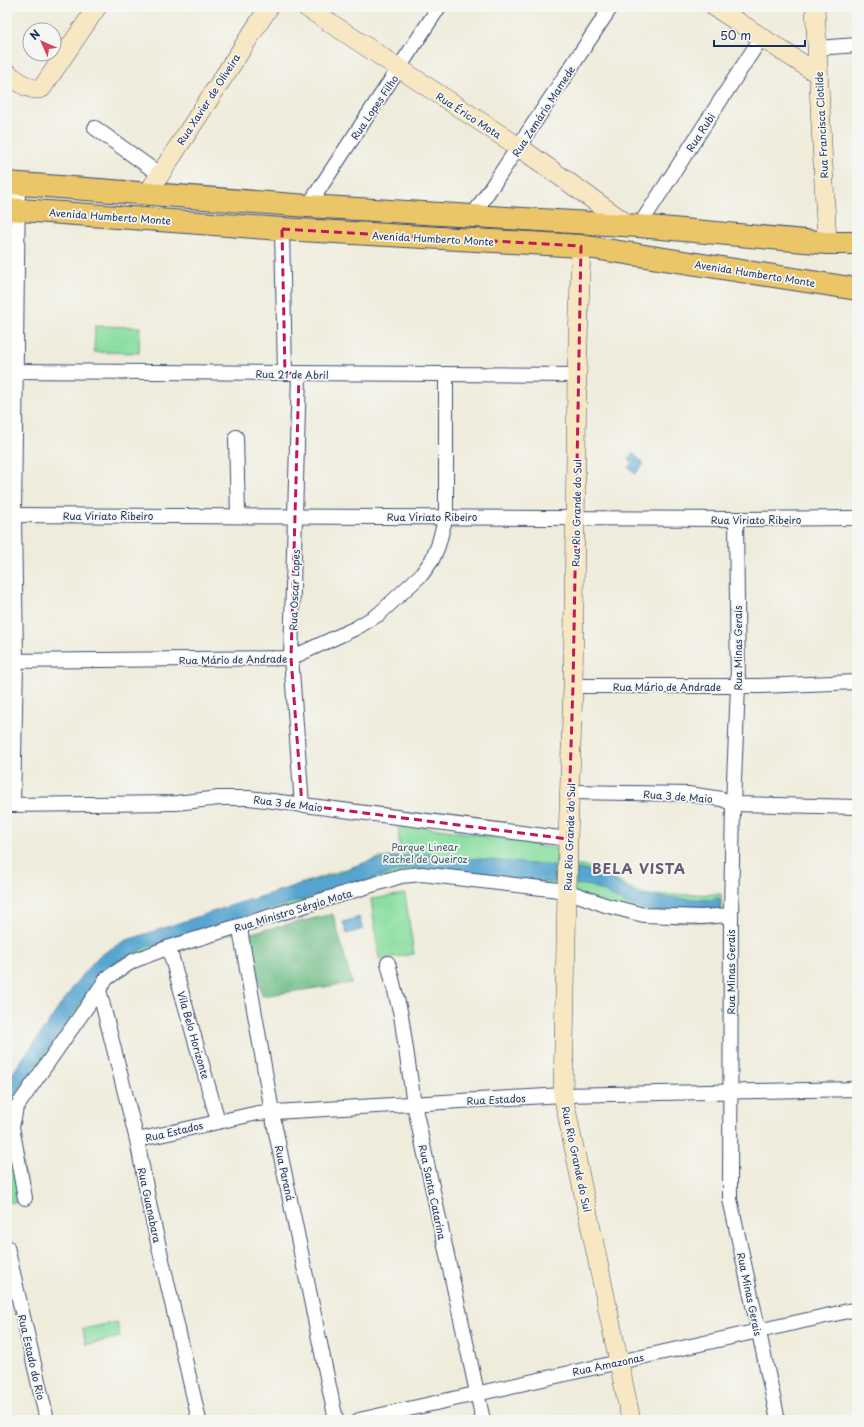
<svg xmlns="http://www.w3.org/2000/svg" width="864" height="1427" viewBox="0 0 864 1427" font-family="'Playpen Sans',sans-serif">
<rect width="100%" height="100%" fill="#f6f6f2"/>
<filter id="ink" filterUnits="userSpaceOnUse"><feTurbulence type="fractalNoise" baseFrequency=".025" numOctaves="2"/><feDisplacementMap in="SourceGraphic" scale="8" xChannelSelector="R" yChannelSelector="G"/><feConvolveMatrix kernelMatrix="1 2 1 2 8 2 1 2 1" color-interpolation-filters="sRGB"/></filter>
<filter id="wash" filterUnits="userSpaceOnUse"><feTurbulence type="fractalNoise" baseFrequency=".012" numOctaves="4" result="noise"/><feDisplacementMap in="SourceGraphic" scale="16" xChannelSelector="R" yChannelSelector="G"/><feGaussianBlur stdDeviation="0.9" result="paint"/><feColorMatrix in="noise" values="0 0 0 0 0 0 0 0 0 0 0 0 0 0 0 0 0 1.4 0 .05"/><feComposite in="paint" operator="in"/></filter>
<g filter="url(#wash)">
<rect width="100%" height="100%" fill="#efecdb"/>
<!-- green -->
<g fill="#8adea1" stroke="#528680">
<polygon points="95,326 140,327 139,353 94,352"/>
<polygon points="398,824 469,833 557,849 557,890 421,874 122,968 16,1108 27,1201 7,1203 7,1089 104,955 205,915 379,858 400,856"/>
<polygon points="573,865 597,868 627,887 649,895 721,894 723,922 634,921 607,915 574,904"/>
<polygon points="405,894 414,954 379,959 371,899"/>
<polygon points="117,1322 120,1337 86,1345 83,1329"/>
</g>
<!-- forest -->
<polygon fill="#6fbd87" stroke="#457672" points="333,914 352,983 262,996 250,933"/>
<!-- water -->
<g fill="#56a5d0" stroke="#386a97">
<polygon points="633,453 644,464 635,474 628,467 632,463 628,459"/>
<polygon points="426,854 554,866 554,883 409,868 227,922 145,948 119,960 106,969 102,974 23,1083 10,1106 7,1116 7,1081 81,976 99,956 124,941 239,903 337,874 369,861"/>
<path d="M 577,869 L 600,873 L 640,896 L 712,900 L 717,898 L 720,899 L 720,911 C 692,911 663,915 636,907 C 619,903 593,881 576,885 Z"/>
<polygon points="359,917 363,929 347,934 343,922"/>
</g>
</g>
<g filter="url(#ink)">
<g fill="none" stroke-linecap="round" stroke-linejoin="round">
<!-- street casing -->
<g stroke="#3b4b71" stroke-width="16">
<g id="street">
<polyline points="817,48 857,45"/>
<polyline points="95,128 159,174"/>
<polyline points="308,206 439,7"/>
<polyline points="473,215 611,7"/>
<polyline points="639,226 761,38"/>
<polyline points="282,229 285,373"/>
<polyline points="7,371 577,375"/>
<polyline points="299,374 291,658 302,805"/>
<polyline points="236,437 238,515"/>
<polyline points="7,515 736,519 857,518"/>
<polyline points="736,519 738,686 733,804 731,915 730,1199 778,1420"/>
<polyline points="7,661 291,658 356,628 379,614 422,574 432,560 438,546 446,516 446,376"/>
<polyline points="573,686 760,686 857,682"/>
<polyline points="570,792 688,794 722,799 733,804 857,807"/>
<polyline points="7,805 176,803 219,798 249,798 568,839"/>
<polyline points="13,805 16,662 14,515 18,184"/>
<polyline points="241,926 241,935 274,1123 336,1420"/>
<polyline points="169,948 218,1121"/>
<polyline points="388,963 401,1015 414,1104 483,1420"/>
<polyline points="99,990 137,1140 150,1208 199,1420"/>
<polyline points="137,1140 258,1113 563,1095 857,1089"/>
<polyline points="25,1198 12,1127 16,1108 107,978 133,961 167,948 401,876 422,874 567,891 605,905 644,915 701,917 731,915"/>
<polyline points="7,1247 47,1420"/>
<polyline points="359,1420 857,1309"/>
</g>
</g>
<!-- secondary casing -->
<g stroke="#3b4b71" stroke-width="20">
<g id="secondary">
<polyline points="306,7 519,147 630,226"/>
<polyline points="715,7 818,74"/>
<polyline points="815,7 827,243"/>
<path d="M 7,73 C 17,80 30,93 42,88 L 97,7"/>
<polyline points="148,193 269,7"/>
<polyline points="581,246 577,375 573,686 568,839 563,1095 631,1420"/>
</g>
</g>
<!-- primary casing -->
<g stroke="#3b4b71" stroke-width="24">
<g id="primary">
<polyline points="7,183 308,206 639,226 827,243 857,243"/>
<polyline points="7,209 282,229 581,246 857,289"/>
</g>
</g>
<!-- street -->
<use href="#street" stroke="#fff" stroke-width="14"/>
<!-- secondary -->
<use href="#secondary" stroke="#f7e8c3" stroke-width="19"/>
<!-- primary -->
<use href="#primary" stroke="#ebc669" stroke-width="22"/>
</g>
</g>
<!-- marked area -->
<path fill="none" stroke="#c2185b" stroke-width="3" stroke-dasharray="8 5" stroke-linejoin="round" d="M 282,229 L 581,246 L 573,686 L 568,839 L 302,805 L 291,658 L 299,374 L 285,373 Z"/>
<g text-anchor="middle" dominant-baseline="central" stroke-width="3.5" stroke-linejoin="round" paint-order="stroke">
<!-- street labels -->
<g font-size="10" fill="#1b2f5e" stroke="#f6f6f2">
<text transform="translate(208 99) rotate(-57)">Rua Xavier de Oliveira</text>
<text transform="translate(374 107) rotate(-56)">Rua Lopes Filho</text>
<text transform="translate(543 111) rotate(-57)">Rua Zemário Mamede</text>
<text transform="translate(469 115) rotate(33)">Rua Érico Mota</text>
<text transform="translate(821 125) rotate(-93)">Rua Francisca Clotilde</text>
<text transform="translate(700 132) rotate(-57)">Rua Rubi</text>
<text transform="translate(110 216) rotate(4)">Avenida Humberto Monte</text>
<text transform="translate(433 238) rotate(3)">Avenida Humberto Monte</text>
<text transform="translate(755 273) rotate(9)">Avenida Humberto Monte</text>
<text transform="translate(292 374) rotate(1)">Rua 21 de Abril</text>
<text transform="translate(576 513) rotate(-89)">Rua Rio Grande do Sul</text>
<text x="108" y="515">Rua Viriato Ribeiro</text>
<text x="432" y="516">Rua Viriato Ribeiro</text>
<text x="756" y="519">Rua Viriato Ribeiro</text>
<text transform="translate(294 590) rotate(-88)">Rua Oscar Lopes</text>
<text transform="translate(737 648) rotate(-90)">Rua Minas Gerais</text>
<text transform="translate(233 659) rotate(-1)">Rua Mário de Andrade</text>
<text x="667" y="686">Rua Mário de Andrade</text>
<text transform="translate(678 796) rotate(4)">Rua 3 de Maio</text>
<text transform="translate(288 803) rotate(7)">Rua 3 de Maio</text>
<text transform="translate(569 837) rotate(-88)">Rua Rio Grande do Sul</text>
<text transform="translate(293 910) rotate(-17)">Rua Ministro Sérgio Mota</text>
<text transform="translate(730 972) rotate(-90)">Rua Minas Gerais</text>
<text transform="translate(194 1035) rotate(74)">Vila Belo Horizonte</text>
<text transform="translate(496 1099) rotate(-3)">Rua Estados</text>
<text transform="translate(174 1131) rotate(-13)">Rua Estados</text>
<text transform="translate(577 1159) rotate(78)">Rua Rio Grande do Sul</text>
<text transform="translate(285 1173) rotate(78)">Rua Paraná</text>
<text transform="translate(433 1192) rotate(78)">Rua Santa Catarina</text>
<text transform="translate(150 1205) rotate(78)">Rua Guanabara</text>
<text transform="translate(750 1294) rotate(78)">Rua Minas Gerais</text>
<text transform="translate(32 1357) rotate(77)">Rua Estado do Rio</text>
<text transform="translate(608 1364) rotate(-12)">Rua Amazonas</text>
</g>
<!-- park labels -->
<g font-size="10" fill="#375b6f" stroke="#f6f6f2">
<text x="425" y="846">Parque Linear<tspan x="425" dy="12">Rachel de Queiroz</tspan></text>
</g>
<!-- district labels -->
<g font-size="14" font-weight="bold" letter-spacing="1" fill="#665c74" stroke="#f6f6f2">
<text x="639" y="868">BELA VISTA</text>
</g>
</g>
<!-- margin -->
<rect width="864" height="1427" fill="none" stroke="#f6f6f2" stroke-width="24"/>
<!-- north arrow -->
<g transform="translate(42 42) rotate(315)"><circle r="19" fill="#f6f6f2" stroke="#9ea6b7"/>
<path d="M0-3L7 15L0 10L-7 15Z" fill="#d1495b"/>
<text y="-6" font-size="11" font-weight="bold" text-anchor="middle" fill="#1b2f5e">N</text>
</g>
<!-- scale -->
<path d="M714 40v6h91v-6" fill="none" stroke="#1b2f5e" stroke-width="2"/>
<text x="720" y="40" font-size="12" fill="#1b2f5e" stroke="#f6f6f2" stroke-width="3" paint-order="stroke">50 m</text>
</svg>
